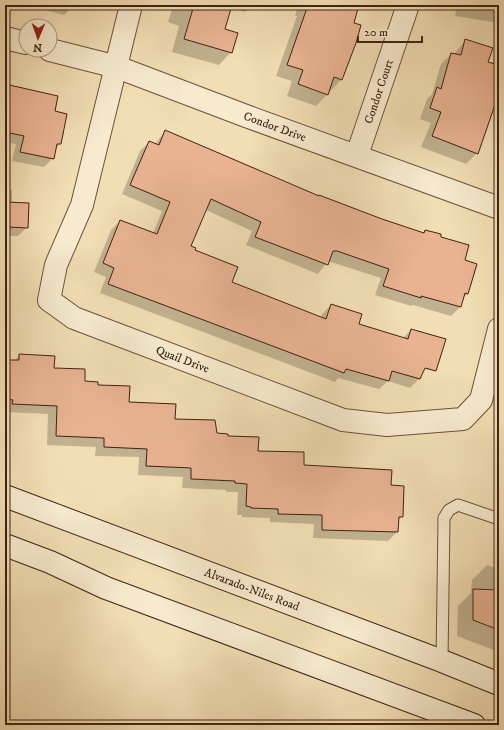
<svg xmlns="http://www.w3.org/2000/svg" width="504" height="730" viewBox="0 0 504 730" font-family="'IM FELL DW Pica',serif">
<rect width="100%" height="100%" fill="#f2deb4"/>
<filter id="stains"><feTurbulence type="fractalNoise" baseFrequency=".005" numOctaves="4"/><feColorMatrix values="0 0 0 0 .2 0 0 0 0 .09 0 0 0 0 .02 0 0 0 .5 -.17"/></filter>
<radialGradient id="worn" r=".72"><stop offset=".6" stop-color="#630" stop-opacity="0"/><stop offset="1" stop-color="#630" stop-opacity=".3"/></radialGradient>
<!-- shadow -->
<g fill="#0003">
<polygon points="25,5 75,5 64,15"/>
<polygon points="173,5 252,5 245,12 230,8 224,30 231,52 219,65 172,52 179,26 168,22"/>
<polygon points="298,5 358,5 353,24 360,26 341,80 316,106 287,96 292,81 276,76 297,16 295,16"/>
<polygon points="457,5 499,5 499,23 455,16"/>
<polygon points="465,41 487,63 499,66 499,89 492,114 477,153 466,164 421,147 431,123 420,119 427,99 432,94 441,64 452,54 454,54"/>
<polygon points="5,85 53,112 60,143 55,148 53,158 44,167 12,161 16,144 5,142"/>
<polygon points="165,132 318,197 423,233 426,231 439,237 464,261 468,293 462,299 460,307 451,316 413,305 411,306 375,295 381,278 328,261 318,274 246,245 252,231 206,210 190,246 231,282 321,318 322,314 331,305 357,324 403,338 411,330 438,361 429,370 423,368 419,379 410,388 388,381 379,389 338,378 335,382 100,293 106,277 94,272 111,230 120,221 153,234 162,211 122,194 140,151 149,142 154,145"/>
<polygon points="5,190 12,190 12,203 27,227 18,236 5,236"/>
<polygon points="20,355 97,386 128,402 174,420 227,437 257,452 303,465 390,486 402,516 397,521 397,532 388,541 313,538 314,524 270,522 270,518 242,517 242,515 237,515 238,492 226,492 226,490 182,488 183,477 138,475 139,457 95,456 96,447 47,445 48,414 5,412 5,361 14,361"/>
<polygon points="487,565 499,569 499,652 457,636 458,606 471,593 472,580"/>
</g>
<!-- building -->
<g fill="#e9b392" stroke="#402114">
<polygon points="194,5 232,5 225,29 238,33 232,53 184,39"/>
<polygon points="308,5 359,5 354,23 361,25 356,43 342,80 334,77 328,95 298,84 303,70 287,65"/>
<polygon points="465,39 493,48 488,62 499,65 499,93 478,154 432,136 441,112 430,108 437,87 441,89 451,53 461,55"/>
<polygon points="5,84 58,96 55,111 67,114 61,144 57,144 54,159 20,152 24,136 5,132"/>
<polygon points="165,130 319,196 319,195 382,219 424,233 425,230 441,234 441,237 469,245 465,260 477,264 468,294 465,293 461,307 421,296 421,298 383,286 389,269 337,251 333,251 328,265 255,237 261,222 211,199 191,246 196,248 195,250 238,267 232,282 326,319 331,304 362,314 359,324 408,339 411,329 446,339 436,371 425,368 420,379 392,371 389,381 346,369 344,373 108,284 114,268 103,263 120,220 157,234 170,202 130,185 149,141 159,145"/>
<polygon points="5,202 29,203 28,228 8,227 8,225 5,225"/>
<polygon points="19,354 55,356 54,368 85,369 85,381 98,382 98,385 130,386 129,402 176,404 175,419 215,420 217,433 228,434 228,436 259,437 258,451 304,452 304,465 392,470 391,485 404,486 403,517 399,517 398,532 322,530 322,515 278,514 278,509 251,508 251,507 246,506 247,484 235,483 235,481 191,479 191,468 146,466 147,449 104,447 104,438 56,436 57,406 12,404 13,400 5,399 5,360 19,360"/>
<polygon points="473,589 499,590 499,630 473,620"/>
</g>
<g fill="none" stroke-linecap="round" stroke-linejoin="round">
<!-- lane casing -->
<g stroke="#6c503c" stroke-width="13">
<polyline id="lane" points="442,661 444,518 449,510 458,505 499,519"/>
</g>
<!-- street casing -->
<g stroke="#6c503c" stroke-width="24">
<g id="street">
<path id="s1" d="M 131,5 L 82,205 L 56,265 L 49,300 L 74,318 L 343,420 L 387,425 L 463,419 L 481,400 L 499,329"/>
<polyline points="5,38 26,43"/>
<path id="s2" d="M 50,50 L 117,67 L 246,116 L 499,208"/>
<path id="s3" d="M 357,155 L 408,5"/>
</g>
</g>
<!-- secondary casing -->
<g stroke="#402114" stroke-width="24">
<g id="secondary">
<path id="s4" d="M 5,496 L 442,661 L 499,684"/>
<polyline points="5,545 50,562 106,588 474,725"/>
</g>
</g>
<!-- lane -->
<use href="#lane" stroke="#f7eace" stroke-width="11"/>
<!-- street -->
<use href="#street" stroke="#f7eace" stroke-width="22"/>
<!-- secondary -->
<use href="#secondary" stroke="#f7eace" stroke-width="22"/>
</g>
<g text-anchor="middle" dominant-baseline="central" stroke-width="4" stroke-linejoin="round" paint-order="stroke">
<!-- street labels -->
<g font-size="12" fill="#402114" stroke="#f7eace">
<text stroke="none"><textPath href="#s3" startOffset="67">Condor Court</textPath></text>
<text stroke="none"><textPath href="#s2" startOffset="238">Condor Drive</textPath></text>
<text stroke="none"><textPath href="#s1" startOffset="454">Quail Drive</textPath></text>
<text stroke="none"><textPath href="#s4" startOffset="264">Alvarado-Niles Road</textPath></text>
</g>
</g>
<!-- margin -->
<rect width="504" height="730" fill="none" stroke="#f2deb4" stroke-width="20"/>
<rect x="6" y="6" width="492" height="718" fill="none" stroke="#402114" stroke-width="2"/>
<rect x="10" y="10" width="484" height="710" fill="none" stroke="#402114"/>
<!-- north arrow -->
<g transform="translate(38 38) rotate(182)"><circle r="19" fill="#f7eace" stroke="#ae9a84"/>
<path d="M0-3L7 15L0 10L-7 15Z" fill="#8f2418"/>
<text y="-6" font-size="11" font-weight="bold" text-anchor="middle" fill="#402114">N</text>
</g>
<!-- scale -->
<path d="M358 36v6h64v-6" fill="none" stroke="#402114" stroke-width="2"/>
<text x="364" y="36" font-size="12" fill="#402114" stroke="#f7eace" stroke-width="3" paint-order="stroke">20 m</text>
<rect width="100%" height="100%" filter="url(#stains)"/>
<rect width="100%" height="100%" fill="url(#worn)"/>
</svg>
